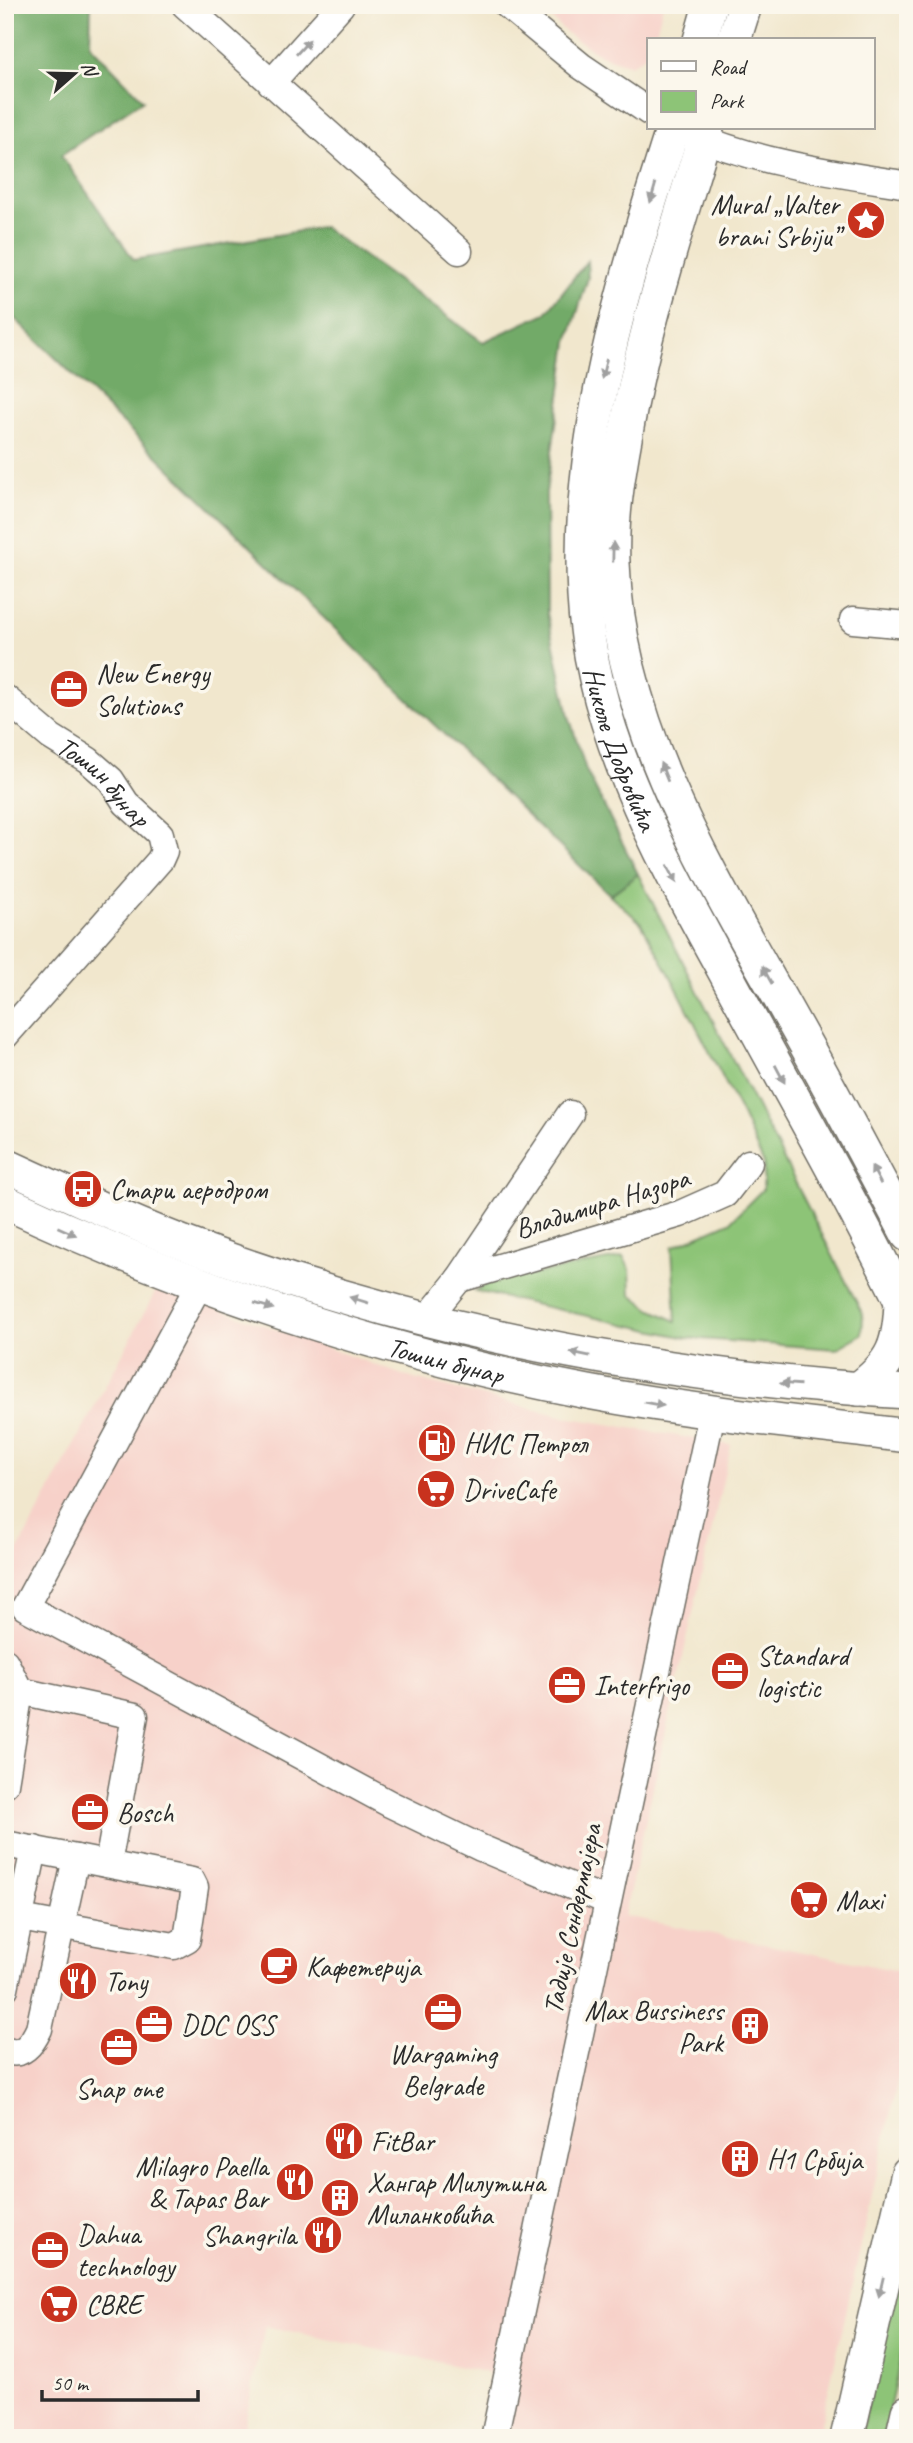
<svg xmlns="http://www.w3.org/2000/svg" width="913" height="2443" viewBox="0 0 913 2443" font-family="Caveat,sans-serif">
<rect width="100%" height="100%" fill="#fbf7ec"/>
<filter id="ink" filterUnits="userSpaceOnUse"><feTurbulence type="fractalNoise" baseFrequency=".0143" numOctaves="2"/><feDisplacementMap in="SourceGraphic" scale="14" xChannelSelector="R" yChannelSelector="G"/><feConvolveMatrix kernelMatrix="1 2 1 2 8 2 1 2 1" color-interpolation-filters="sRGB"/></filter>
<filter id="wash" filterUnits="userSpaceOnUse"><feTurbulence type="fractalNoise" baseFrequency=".00686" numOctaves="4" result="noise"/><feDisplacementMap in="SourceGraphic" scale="28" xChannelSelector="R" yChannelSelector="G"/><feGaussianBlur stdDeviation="1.57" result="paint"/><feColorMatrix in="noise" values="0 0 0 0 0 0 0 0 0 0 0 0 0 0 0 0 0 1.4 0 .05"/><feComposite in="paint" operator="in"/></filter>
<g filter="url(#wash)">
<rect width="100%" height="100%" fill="#f1e7cd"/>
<!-- built -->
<g fill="#f7d1c9">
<polygon points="537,5 663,5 654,40 649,40 649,53 631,65 602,56 568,34"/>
<polygon points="158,1287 414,1379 565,1417 731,1445 624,1916 908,1973 908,2034 818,2438 556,2438 481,2420 490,2373 265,2326 242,2438 5,2438 5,1575"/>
</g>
<!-- green -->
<g fill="#8dc477" stroke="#5c7851" stroke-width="2">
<polygon points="638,874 863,1315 862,1334 836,1349 687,1338 474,1291 492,1282 623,1257 630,1269 631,1294 652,1310 676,1321 672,1247 730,1222 763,1189 764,1164 742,1115 669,973 641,923 610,895"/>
<polygon points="908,2213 908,2324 883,2438 860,2438"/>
</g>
<!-- forest -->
<polygon fill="#72aa68" stroke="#4e6a4a" stroke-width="2" points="5,5 91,5 90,45 143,100 61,155 134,260 323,227 483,342 546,313 587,261 588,278 568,342 546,492 547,613 569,716 586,770 638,874 610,895 5,309"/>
</g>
<g filter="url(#ink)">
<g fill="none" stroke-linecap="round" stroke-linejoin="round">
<!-- minor casing -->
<g stroke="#706d64" stroke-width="29">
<g id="minor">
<polyline points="185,5 459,251"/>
<polyline points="507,5 581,66 649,112"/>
<polyline points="271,83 341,5"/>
<path d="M 686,132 C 757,163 832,173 908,185"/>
<polyline points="853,620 908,625"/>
<path id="s1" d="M 5,698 L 51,737 L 88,760 L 111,780 L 126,803 L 160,834 L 164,851 L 160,860 L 5,1036"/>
<polyline points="459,1279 680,1214 725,1194 749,1163"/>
<polyline points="199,1285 25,1607 390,1804 481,1848 607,1901"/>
<polyline points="426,1320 459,1279 570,1114"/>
<polyline points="5,1662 20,1691"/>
<polyline points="5,1784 20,1691 135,1716 108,1864"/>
<polyline points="5,1844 192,1881 195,1887 187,1939 174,1946 20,1918"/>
<polyline points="5,1988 34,1849"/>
<path d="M 5,2050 C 22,2058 32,2044 39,2029 L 76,1858"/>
<polyline points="494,2438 712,1413"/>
</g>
</g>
<!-- major casing -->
<g stroke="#706d64" stroke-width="36">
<g id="major">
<polyline points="700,40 710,5"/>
<polyline points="734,40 745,5"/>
<path id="s2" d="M 673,128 C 625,280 575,435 584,596 C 591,733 663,859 727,976 C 788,1089 852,1200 908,1315"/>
<path d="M 707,128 C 677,229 644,328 626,433 C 618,476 611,520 613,563 C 619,729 713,879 792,1020 C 832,1091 870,1163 908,1235"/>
<path d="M 5,1165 C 71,1195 137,1226 205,1251 C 431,1334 667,1378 908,1392"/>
<path id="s3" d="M 5,1202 C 190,1289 387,1354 588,1392 C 694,1412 801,1423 908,1436"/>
<path d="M 858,1389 C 893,1363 900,1344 901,1300"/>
<polyline points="847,2438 908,2173"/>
<polyline points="902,2438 908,2412"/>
</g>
</g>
<!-- minor -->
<use href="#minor" stroke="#fff" stroke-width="26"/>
<!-- major -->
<use href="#major" stroke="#fff" stroke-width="33"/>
</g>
<!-- one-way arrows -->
<defs><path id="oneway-solid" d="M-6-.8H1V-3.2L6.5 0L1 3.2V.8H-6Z" transform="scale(1.75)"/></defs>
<g fill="#a0a0a0">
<use href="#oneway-solid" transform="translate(303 47) rotate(-48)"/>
<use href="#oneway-solid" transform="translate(653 193) rotate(106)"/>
<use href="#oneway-solid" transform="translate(604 369) rotate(104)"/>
<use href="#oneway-solid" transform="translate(613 552) rotate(-89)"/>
<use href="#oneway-solid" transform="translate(664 772) rotate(-112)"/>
<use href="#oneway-solid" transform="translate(672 874) rotate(63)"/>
<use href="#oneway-solid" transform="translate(767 975) rotate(-119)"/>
<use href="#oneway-solid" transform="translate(780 1074) rotate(62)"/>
<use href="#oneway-solid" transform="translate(876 1175) rotate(-118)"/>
<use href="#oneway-solid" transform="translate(67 1231) rotate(24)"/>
<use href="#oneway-solid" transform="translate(359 1300) rotate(-163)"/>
<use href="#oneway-solid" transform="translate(264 1306) rotate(17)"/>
<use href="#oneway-solid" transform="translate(580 1354) rotate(-169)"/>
<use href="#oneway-solid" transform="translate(790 1384) rotate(-176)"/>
<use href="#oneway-solid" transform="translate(654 1404) rotate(10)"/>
<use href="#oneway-solid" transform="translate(881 2287) rotate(103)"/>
</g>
</g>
<!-- icons -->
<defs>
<g id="sight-disc" transform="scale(2.0125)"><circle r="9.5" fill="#c8321e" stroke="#fbf7ec"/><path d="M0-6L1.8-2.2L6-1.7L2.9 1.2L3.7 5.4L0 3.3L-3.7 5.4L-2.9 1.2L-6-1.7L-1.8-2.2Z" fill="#fff"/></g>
<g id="office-disc" transform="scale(2.0125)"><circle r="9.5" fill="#c8321e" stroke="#fbf7ec"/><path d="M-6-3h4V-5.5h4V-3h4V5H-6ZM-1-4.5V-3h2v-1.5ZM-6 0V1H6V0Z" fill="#fff"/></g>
<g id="bus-disc" transform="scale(2.0125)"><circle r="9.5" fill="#c8321e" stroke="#fbf7ec"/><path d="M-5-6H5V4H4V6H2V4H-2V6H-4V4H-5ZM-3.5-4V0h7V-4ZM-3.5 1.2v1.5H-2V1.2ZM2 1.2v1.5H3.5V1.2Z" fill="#fff"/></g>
<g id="fuel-disc" transform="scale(2.0125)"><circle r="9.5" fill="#c8321e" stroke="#fbf7ec"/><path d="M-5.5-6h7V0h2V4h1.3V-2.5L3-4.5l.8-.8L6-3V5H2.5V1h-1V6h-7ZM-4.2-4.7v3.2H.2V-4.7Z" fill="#fff"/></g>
<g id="supermarket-disc" transform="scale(2.0125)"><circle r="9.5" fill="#c8321e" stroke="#fbf7ec"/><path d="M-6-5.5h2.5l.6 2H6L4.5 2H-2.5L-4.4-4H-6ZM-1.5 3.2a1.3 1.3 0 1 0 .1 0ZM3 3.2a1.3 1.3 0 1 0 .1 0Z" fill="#fff"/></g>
<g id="cafe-disc" transform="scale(2.0125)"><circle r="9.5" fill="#c8321e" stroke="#fbf7ec"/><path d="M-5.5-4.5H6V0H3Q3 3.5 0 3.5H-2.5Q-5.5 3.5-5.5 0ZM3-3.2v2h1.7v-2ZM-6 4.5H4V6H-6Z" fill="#fff"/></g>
<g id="restaurant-disc" transform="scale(2.0125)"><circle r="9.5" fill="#c8321e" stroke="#fbf7ec"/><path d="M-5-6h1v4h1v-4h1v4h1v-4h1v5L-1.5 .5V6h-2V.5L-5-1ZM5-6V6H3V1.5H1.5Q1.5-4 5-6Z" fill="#fff"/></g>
<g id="building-disc" transform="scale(2.0125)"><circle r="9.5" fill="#c8321e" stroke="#fbf7ec"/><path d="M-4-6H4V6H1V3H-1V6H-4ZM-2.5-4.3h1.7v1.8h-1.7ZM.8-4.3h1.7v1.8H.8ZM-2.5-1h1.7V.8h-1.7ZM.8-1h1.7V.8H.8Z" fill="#fff"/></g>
</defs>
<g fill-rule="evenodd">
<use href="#sight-disc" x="866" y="220"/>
<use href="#office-disc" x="69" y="689"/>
<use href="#bus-disc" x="83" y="1189"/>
<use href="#fuel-disc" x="437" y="1443"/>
<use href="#supermarket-disc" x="436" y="1489"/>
<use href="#office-disc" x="730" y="1671"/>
<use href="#office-disc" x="567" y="1685"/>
<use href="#office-disc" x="90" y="1812"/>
<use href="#supermarket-disc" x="809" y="1900"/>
<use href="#cafe-disc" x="279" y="1966"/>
<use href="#restaurant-disc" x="78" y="1981"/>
<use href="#office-disc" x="443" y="2012"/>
<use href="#office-disc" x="154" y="2024"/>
<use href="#building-disc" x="750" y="2026"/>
<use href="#office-disc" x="119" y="2047"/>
<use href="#restaurant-disc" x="344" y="2141"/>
<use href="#building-disc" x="740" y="2159"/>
<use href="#restaurant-disc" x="295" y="2182"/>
<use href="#building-disc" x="340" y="2198"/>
<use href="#restaurant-disc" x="323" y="2235"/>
<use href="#office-disc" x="50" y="2250"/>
<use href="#supermarket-disc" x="59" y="2304"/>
</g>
<g text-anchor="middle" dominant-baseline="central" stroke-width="7" stroke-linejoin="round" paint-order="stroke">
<!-- poi labels -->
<g font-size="28" fill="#2b2b2b" stroke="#fbf7ec" text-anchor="start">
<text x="839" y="204" text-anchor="end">Mural „Valter<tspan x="839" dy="32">brani Srbiju”</tspan></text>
<text x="96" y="673">New Energy<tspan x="96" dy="32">Solutions</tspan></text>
<text x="110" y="1189">Стари аеродром</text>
<text x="464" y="1443">НИС Петрол</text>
<text x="463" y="1489">DriveCafe</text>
<text x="757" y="1655">Standard<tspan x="757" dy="32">logistic</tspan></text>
<text x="594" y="1685">Interfrigo</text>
<text x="117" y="1812">Bosch</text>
<text x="836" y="1900">Maxi</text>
<text x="306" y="1966">Кафетерија</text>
<text x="105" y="1981">Tony</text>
<text x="723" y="2010" text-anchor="end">Max Bussiness<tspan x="723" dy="32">Park</tspan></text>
<text x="181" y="2024">DDC OSS</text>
<text x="443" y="2053" text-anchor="middle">Wargaming<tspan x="443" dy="32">Belgrade</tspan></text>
<text x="119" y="2088" text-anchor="middle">Snap one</text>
<text x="371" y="2141">FitBar</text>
<text x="767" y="2159">Н1 Србија</text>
<text x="268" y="2166" text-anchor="end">Milagro Paella<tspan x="268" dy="32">&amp; Tapas Bar</tspan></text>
<text x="367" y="2182">Хангар Милутина<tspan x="367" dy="32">Миланковића</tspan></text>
<text x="77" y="2234">Dahua<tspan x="77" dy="32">technology</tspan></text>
<text x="296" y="2235" text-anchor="end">Shangrila</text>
<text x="86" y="2304">CBRE</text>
</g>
<!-- street labels -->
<g font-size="28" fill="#2b2b2b" stroke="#fbf7ec">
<text stroke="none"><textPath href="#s2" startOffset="637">Николе Добровића</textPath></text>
<text stroke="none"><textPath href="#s1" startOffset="130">Тошин бунар</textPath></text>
<text transform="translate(602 1203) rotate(-17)">Владимира Назора</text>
<text stroke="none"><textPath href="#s3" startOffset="469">Тошин бунар</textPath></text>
<text transform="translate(572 1919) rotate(-78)">Тадије Сондермајера</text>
</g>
</g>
<!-- margin -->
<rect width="913" height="2443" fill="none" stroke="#fbf7ec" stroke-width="28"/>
<!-- legend -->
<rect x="647" y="38" width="228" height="91" fill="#fbf7ec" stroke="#a8a59f" stroke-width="2"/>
<rect x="661" y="61" width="35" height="10" fill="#ffffff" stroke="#a8a59f" stroke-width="2"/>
<text x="710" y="74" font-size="21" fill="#2b2b2b">Road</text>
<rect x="661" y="91" width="35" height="21" fill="#8dc477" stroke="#a8a59f" stroke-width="2"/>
<text x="710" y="108" font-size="21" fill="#2b2b2b">Park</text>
<!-- north arrow -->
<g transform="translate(74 74) rotate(70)" stroke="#fbf7ec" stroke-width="5" paint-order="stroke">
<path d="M0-5L12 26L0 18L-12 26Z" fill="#2b2b2b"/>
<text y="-10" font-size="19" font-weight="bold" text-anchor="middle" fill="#2b2b2b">N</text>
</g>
<!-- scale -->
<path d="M42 2390v10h156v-10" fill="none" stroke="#2b2b2b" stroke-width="3.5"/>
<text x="52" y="2390" font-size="21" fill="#2b2b2b" stroke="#fbf7ec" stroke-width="5" paint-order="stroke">50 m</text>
</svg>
